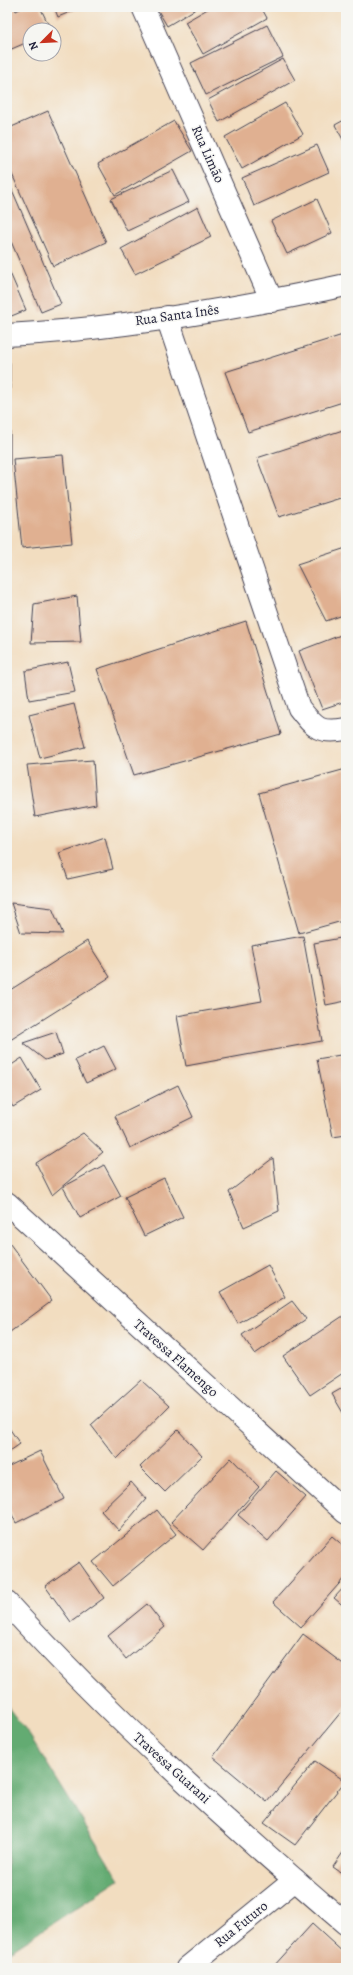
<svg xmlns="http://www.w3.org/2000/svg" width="353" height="1975" viewBox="0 0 353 1975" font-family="Alegreya,serif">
<rect width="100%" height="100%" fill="#f6f6f2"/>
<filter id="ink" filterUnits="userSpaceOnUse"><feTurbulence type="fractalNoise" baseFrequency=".025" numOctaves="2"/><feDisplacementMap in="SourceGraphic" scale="8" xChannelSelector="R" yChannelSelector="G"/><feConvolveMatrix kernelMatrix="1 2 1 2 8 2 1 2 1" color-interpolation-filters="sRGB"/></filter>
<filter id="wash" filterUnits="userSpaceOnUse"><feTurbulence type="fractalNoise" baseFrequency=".012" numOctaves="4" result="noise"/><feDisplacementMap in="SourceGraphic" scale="16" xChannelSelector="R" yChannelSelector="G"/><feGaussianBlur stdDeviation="0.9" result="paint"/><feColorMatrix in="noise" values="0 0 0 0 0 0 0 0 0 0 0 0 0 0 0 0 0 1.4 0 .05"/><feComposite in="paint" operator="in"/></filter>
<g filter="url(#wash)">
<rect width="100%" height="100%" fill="#f2ddc0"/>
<!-- forest -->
<polygon fill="#64ab72" stroke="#436656" points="7,1706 30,1736 119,1880 7,1953"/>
<g id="blocks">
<!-- building -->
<g fill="#e0b091">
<polygon points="7,7 14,7 16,11 24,7 40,7 51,30 30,30 30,41 7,51"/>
<polygon points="54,7 82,7 58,17"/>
<polygon points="156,7 199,7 167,26"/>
<polygon points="211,7 261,7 267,18 203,54 185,22"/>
<polygon points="267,25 283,57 206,95 191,63"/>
<polygon points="283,59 295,80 219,122 208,100"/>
<polygon points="285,103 303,134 242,169 225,137"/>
<polygon points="48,111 106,242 53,266 7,163 7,129"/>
<polygon points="346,119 346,145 335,125"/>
<polygon points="174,121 192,151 115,195 98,164"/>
<polygon points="317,145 329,172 254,206 242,178"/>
<polygon points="173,170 189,202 127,231 111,199"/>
<polygon points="7,178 61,304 41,312 7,232"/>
<polygon points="317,199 332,233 287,254 271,221"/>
<polygon points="198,207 211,237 135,274 121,249"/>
<polygon points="7,266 26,310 9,317 7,313"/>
<polygon points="346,334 346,401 248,432 225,372"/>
<rect x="7" y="363" width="3" height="116"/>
<polygon points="346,429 346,496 279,517 257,458"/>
<polygon points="63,455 72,543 22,548 13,459"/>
<polygon points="346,548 346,614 326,621 297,564"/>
<polygon points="77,596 81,642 31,643 34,604"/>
<polygon points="246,621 281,734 134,775 97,669"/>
<polygon points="346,633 346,701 322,709 299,651"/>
<polygon points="68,662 75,692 29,700 25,671"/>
<polygon points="74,704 85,747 40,758 29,715"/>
<polygon points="93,760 96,805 35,817 27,765"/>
<polygon points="346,769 346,920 299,933 259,793"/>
<polygon points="105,837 113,869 68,879 59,853"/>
<polygon points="11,903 52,908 63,934 21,933"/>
<polygon points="303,936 322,1041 186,1066 177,1016 262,1001 251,945"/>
<polygon points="346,937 346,1001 326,1005 314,943"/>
<polygon points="87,941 110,977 7,1042 7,992"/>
<polygon points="56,1032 63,1054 45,1060 23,1043"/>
<polygon points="104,1046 116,1069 86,1083 75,1060"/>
<polygon points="346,1054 346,1135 333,1137 317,1059"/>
<polygon points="22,1058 41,1090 13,1107 7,1097 7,1068"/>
<polygon points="178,1085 193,1117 130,1148 115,1116"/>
<polygon points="83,1133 103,1152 52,1195 36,1163"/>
<polygon points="273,1158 279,1211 244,1227 229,1192"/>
<polygon points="104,1165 121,1196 80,1218 63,1187"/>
<polygon points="164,1178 183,1217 144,1236 125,1197"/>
<polygon points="7,1240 52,1301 10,1332 7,1328"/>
<polygon points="268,1265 285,1297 238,1324 220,1292"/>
<polygon points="292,1301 306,1319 255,1354 242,1335"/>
<polygon points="343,1316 346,1320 346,1371 310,1395 283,1356"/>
<polygon points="141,1380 169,1406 117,1459 91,1425"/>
<polygon points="346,1386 346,1418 332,1394"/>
<polygon points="7,1425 20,1444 7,1453"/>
<polygon points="178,1430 202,1456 165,1492 140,1467"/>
<polygon points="40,1451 64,1499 16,1523 7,1504 7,1467"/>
<polygon points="231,1458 259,1487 203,1550 171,1522"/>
<polygon points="276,1471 306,1497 268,1541 238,1515"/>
<polygon points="131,1482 146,1499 119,1531 101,1511"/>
<polygon points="157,1510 176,1534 113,1586 93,1562"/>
<polygon points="332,1536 346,1548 346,1576 301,1627 273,1602"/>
<polygon points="79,1562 104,1598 71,1622 45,1586"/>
<polygon points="346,1585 346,1608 334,1598"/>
<polygon points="147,1604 165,1627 126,1659 108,1636"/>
<polygon points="303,1634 346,1666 346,1706 267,1802 213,1757"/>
<polygon points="315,1761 345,1781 295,1845 264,1823"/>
<polygon points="346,1848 346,1876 333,1867"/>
<polygon points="312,1924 346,1955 346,1968 272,1968"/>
</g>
</g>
</g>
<g filter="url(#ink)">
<use href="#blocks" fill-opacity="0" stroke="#413e4f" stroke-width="1"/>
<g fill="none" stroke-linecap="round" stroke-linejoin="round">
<!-- minor casing -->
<g stroke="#413e4f" stroke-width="24">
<g id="minor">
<polyline points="143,7 272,301"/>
<path d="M 167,317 L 299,708 C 315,728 319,734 346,729"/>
<polyline points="7,1203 346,1513"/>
<path d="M 7,1603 C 112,1718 228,1823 346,1924"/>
<polyline points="187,1968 295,1880"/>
</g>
</g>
<!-- tertiary casing -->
<g stroke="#413e4f" stroke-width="24">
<path id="tertiary" d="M 7,335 C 120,329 235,309 346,285"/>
</g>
<!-- minor -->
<use href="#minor" stroke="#fff" stroke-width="22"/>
<!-- tertiary -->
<use href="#tertiary" stroke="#fff" stroke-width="22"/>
</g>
</g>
<g text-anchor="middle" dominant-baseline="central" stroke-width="3" stroke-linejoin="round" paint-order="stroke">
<!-- street labels -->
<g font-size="14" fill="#22223b" stroke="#f6f6f2">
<text transform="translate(208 154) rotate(66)">Rua Limão</text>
<text transform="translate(177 315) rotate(-8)">Rua Santa Inês</text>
<text transform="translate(176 1358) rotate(42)">Travessa Flamengo</text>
<text transform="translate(172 1768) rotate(42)">Travessa Guarani</text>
<text transform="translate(241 1924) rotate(-39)">Rua Futuro</text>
</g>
</g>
<!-- margin -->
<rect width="353" height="1975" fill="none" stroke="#f6f6f2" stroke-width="24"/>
<!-- north arrow -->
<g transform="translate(42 42) rotate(246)"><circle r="19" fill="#f6f6f2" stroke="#a1a1a9"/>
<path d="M0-3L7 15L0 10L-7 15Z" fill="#c8321e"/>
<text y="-6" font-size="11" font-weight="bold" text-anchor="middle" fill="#22223b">N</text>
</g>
</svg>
